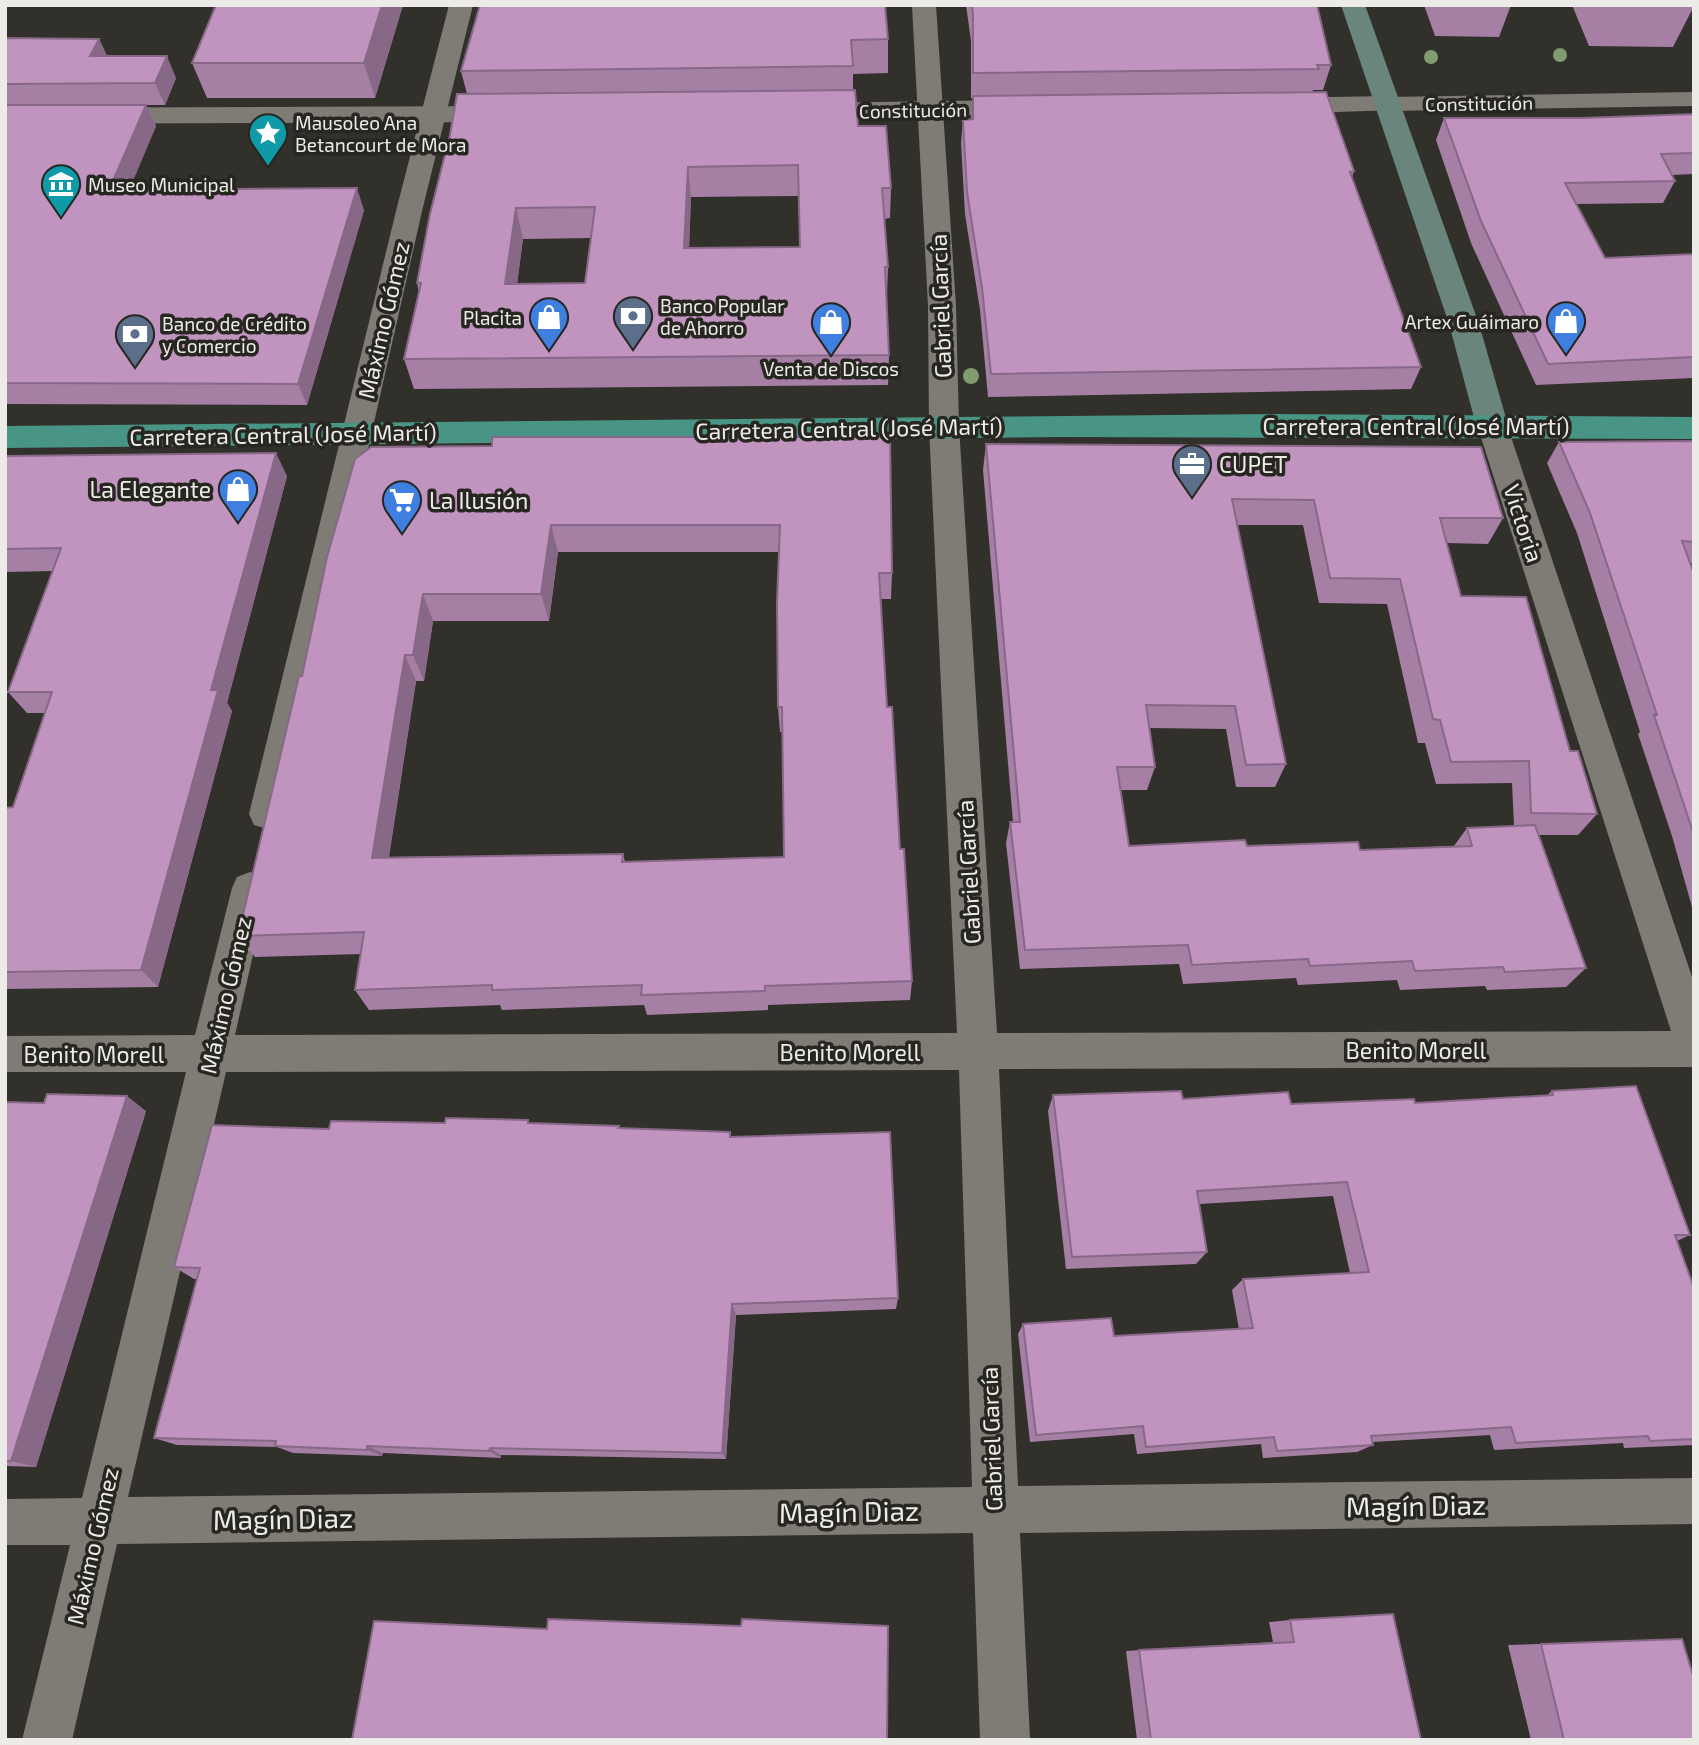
<svg xmlns="http://www.w3.org/2000/svg" width="1699" height="1745" viewBox="0 0 1699 1745" font-family="'Exo 2',sans-serif">
<rect width="100%" height="100%" fill="#31302a"/>
<g fill="none" stroke-linecap="round" stroke-linejoin="round">
<!-- minor -->
<g fill="#7e7c75" fill-rule="evenodd">
<polygon points="449,5 473,5 423,207 285,814 280,825 267,829 254,825 249,814 397,207"/>
<path d="M 912,5 L 936,5 L 956,306 L 959,426 L 997,1033 L 1671,1031 L 1477,425 L 1481,418 L 1492,415 L 1503,418 L 1507,425 L 1694,983 L 1694,1067 L 999,1069 L 1018,1486 L 1694,1478 L 1694,1524 L 1020,1533 L 1030,1740 L 980,1740 L 973,1533 L 117,1544 L 72,1740 L 22,1740 L 70,1545 L 5,1545 L 5,1499 L 82,1498 L 186,1072 L 5,1072 L 5,1036 L 195,1035 L 232,888 L 237,877 L 250,872 L 263,877 L 268,888 L 235,1035 L 957,1033 L 929,426 L 928,306 ZM 959,1070 L 972,1487 L 128,1497 L 226,1072 Z"/>
<polygon points="1694,92 1694,106 1387,111 1378,109 1375,104 1378,99 1387,97"/>
</g>
<!-- tertiary -->
<g fill="#7e7c75" fill-rule="evenodd">
<polygon points="1387,96 1396,98 1400,104 1396,110 1278,114 1269,112 1265,106 1269,100 1278,98"/>
<polygon points="1025,100 1034,102 1038,108 1034,114 805,119 796,117 792,111 796,105 805,103"/>
<polygon points="507,106 516,108 520,114 516,120 507,122 5,124 5,108"/>
</g>
<!-- secondary -->
<polygon fill="#6a857b" fill-rule="evenodd" points="1341,5 1365,5 1479,324 1508,425 1503,433 1492,436 1481,433 1476,425 1449,324"/>
<!-- trunk -->
<polygon fill="#489585" fill-rule="evenodd" points="1272,414 1694,417 1694,439 1061,437 5,448 5,426"/>
</g>
<!-- trees -->
<g fill="#809c70">
<circle cx="1560" cy="55" r="7"/>
<circle cx="1431" cy="57" r="7"/>
<circle cx="971" cy="376" r="8"/>
</g>
<!-- wall -->
<g fill="#a67fa5" fill-rule="evenodd">
<polygon points="216,5 403,5 375,98 207,98 192,63"/>
<path d="M 480,5 L 888,39 L 888,73 L 853,74 L 853,90 L 858,126 L 891,188 L 890,218 L 884,219 L 888,267 L 887,297 L 889,355 L 888,385 L 414,389 L 404,359 L 419,292 L 417,283 L 467,94 L 461,71 ZM 799,196 L 800,247 L 689,248 L 691,197 ZM 591,238 L 585,283 L 517,284 L 523,239 Z"/>
<polygon points="966,5 1317,5 1331,65 1323,90 1313,90 1312,93 1354,171 1352,177 1421,367 1411,389 988,397 980,310 965,214 961,143 963,120 971,119 973,98 971,98 971,41"/>
<polygon points="1424,5 1511,5 1499,37 1435,36"/>
<polygon points="1572,5 1694,5 1694,6 1673,47 1589,46"/>
<polygon points="5,38 99,39 107,56 176,78 165,105 146,105 156,126 129,190 364,210 307,405 5,404"/>
<polygon points="1694,114 1694,174 1672,175 1675,181 1663,203 1576,204 1605,258 1694,254 1694,378 1536,385 1471,243 1436,140 1444,118 1582,118"/>
<path d="M 890,437 L 892,573 L 891,599 L 881,599 L 887,707 L 912,981 L 910,1000 L 768,1005 L 768,1010 L 647,1015 L 644,1005 L 502,1010 L 500,1005 L 369,1010 L 355,990 L 361,954 L 255,957 L 238,936 L 302,676 L 492,446 ZM 558,552 L 779,552 L 778,707 L 780,732 L 783,732 L 784,857 L 625,862 L 623,854 L 389,857 L 416,681 L 424,681 L 433,621 L 549,621 Z"/>
<polygon points="1694,441 1694,563 1690,563 1694,574 1694,914 1672,836 1638,734 1640,732 1577,533 1547,463 1559,442"/>
<path d="M 986,444 L 1503,518 L 1488,544 L 1447,543 L 1461,596 L 1570,751 L 1597,814 L 1578,835 L 1539,835 L 1586,968 L 1566,987 L 1487,990 L 1485,986 L 1400,990 L 1397,980 L 1298,985 L 1296,978 L 1183,984 L 1179,964 L 1020,969 L 1006,843 L 1010,822 L 1013,822 L 983,470 ZM 1237,525 L 1303,525 L 1319,603 L 1387,604 L 1418,743 L 1425,743 L 1436,784 L 1512,783 L 1514,826 L 1467,828 L 1454,846 L 1360,850 L 1247,846 L 1129,846 L 1120,790 L 1147,790 L 1155,767 L 1149,728 L 1226,729 L 1236,787 L 1275,787 L 1286,764 Z"/>
<polygon points="5,456 287,476 227,703 232,711 158,987 5,989 5,808 13,807 45,713 27,713 8,692 53,571 5,572"/>
<polygon points="1552,1091 1690,1235 1677,1241 1694,1288 1694,1445 1624,1448 1623,1443 1494,1450 1490,1435 1373,1442 1373,1445 1357,1452 1263,1458 1261,1444 1137,1454 1134,1434 1030,1442 1018,1334 1023,1324 1114,1336 1239,1329 1232,1290 1243,1279 1350,1273 1333,1196 1199,1204 1207,1252 1196,1264 1066,1269 1048,1111 1053,1095 1183,1099 1291,1104 1415,1103 1546,1096"/>
<polygon points="5,1102 146,1111 36,1467 5,1466"/>
<polygon points="445,1123 530,1123 619,1126 620,1128 731,1137 898,1298 896,1309 736,1315 726,1459 501,1455 501,1458 383,1453 382,1456 293,1453 277,1447 177,1445 154,1438 197,1279 194,1279 174,1267 329,1129"/>
<polygon points="1290,1620 1421,1740 1137,1740 1126,1651 1273,1642 1269,1622"/>
<polygon points="1682,1639 1694,1740 1531,1740 1508,1645"/>
</g>
<!-- shaded-wall -->
<g fill="#876886">
<polygon points="382,5 403,5 375,98 364,63"/>
<polygon points="99,39 109,60 90,56"/>
<polygon points="167,56 176,78 165,105 155,83"/>
<polygon points="146,105 156,126 120,211 109,190"/>
<polygon points="688,167 691,197 688,278 684,248"/>
<polygon points="357,188 364,210 307,405 298,384"/>
<polygon points="516,208 523,239 513,314 505,284"/>
<polygon points="276,453 287,476 227,703 232,711 158,987 141,970 211,690"/>
<polygon points="551,525 558,552 549,621 541,594"/>
<polygon points="423,594 433,621 424,681 413,655"/>
<polygon points="405,655 416,681 385,880 372,858"/>
<polygon points="127,1096 146,1111 36,1467 11,1461"/>
<polygon points="732,1304 736,1315 726,1459 722,1453"/>
<polygon points="367,1446 383,1453 382,1456 367,1450"/>
<polygon points="490,1448 501,1455 501,1458 489,1451"/>
</g>
<!-- building -->
<g fill="#c194c0" stroke="#876886" stroke-width="2" fill-rule="evenodd">
<polygon points="216,5 382,5 364,63 192,63"/>
<polygon points="480,5 885,5 888,39 851,40 853,66 461,71"/>
<polygon points="972,5 1317,5 1331,65 1317,65 1319,69 973,73 973,16"/>
<polygon points="5,38 99,39 90,56 167,56 155,83 5,84"/>
<path d="M 855,90 L 858,126 L 886,126 L 891,188 L 882,188 L 888,267 L 885,267 L 889,355 L 404,359 L 421,283 L 417,283 L 430,214 L 450,135 L 457,94 ZM 798,165 L 800,247 L 684,248 L 688,167 ZM 595,207 L 585,283 L 505,284 L 516,208 Z"/>
<polygon points="1326,92 1354,171 1350,172 1421,367 991,374 982,288 967,192 963,120 973,119 973,96"/>
<polygon points="5,105 146,105 109,190 357,188 298,384 5,383"/>
<polygon points="1694,114 1694,153 1661,154 1675,181 1565,183 1605,258 1694,254 1694,357 1548,364 1481,221 1444,118 1582,118"/>
<path d="M 492,437 L 890,437 L 892,573 L 879,573 L 887,707 L 892,707 L 900,849 L 904,849 L 912,981 L 765,986 L 765,991 L 641,995 L 642,985 L 492,990 L 492,985 L 355,990 L 364,932 L 238,936 L 299,676 L 302,676 L 327,557 L 355,459 L 371,447 L 492,446 ZM 551,525 L 780,525 L 777,603 L 778,707 L 782,707 L 784,857 L 622,862 L 623,854 L 372,858 L 405,655 L 413,655 L 423,594 L 541,594 Z"/>
<polygon points="1694,441 1694,542 1682,541 1694,574 1694,835 1654,715 1657,715 1590,513 1559,442"/>
<polygon points="986,444 1481,447 1503,518 1440,518 1461,596 1526,597 1570,751 1578,751 1597,814 1531,813 1529,761 1451,762 1440,720 1433,719 1400,579 1330,578 1314,500 1232,499 1286,764 1246,765 1235,706 1146,705 1155,767 1117,767 1129,846 1245,840 1247,846 1358,842 1360,850 1472,846 1467,828 1535,825 1586,968 1505,972 1503,967 1415,971 1412,961 1310,966 1308,959 1192,965 1188,945 1025,950 1010,822 1020,822"/>
<polygon points="276,453 211,690 218,690 141,970 5,972 5,808 13,807 52,692 8,692 61,548 5,549 5,456"/>
<polygon points="1636,1086 1690,1235 1675,1235 1694,1288 1694,1439 1650,1441 1648,1436 1516,1443 1511,1427 1371,1436 1373,1445 1277,1451 1274,1437 1146,1447 1143,1426 1036,1435 1023,1324 1111,1318 1114,1336 1253,1328 1243,1279 1369,1272 1347,1182 1197,1191 1207,1252 1072,1257 1053,1095 1181,1091 1183,1099 1288,1092 1291,1104 1414,1099 1415,1103 1553,1095 1552,1091"/>
<polygon points="47,1094 127,1096 11,1461 5,1461 5,1102 44,1103"/>
<polygon points="446,1118 528,1120 528,1123 619,1126 618,1128 730,1132 730,1137 890,1132 898,1298 732,1304 722,1453 490,1448 489,1451 367,1446 367,1450 275,1446 276,1441 154,1438 200,1268 174,1267 212,1125 329,1129 331,1121 445,1123"/>
<polygon points="1393,1614 1421,1740 1151,1740 1139,1650 1294,1642 1290,1620"/>
<polygon points="548,1619 741,1626 742,1619 888,1626 887,1740 352,1740 374,1621 547,1629"/>
<polygon points="1682,1639 1694,1679 1694,1740 1564,1740 1541,1644"/>
</g>
<!-- icons -->
<defs>
<g id="sight-pin" transform="scale(2.0125)"><path d="M0 17L-7.5 6A9.5 9.5 0 1 1 7.5 6Z" fill="#0f9aa8" stroke="#272620"/><path d="M0-6L1.8-2.2L6-1.7L2.9 1.2L3.7 5.4L0 3.3L-3.7 5.4L-2.9 1.2L-6-1.7L-1.8-2.2Z" fill="#fff"/></g>
<g id="museum-pin" transform="scale(2.0125)"><path d="M0 17L-7.5 6A9.5 9.5 0 1 1 7.5 6Z" fill="#0f9aa8" stroke="#272620"/><path d="M0-6L6-3V-2H-6V-3ZM-5-1h2V3h-2ZM-1-1h2V3h-2ZM3-1h2V3H3ZM-6 4H6V6H-6Z" fill="#fff"/></g>
<g id="bank-pin" transform="scale(2.0125)"><path d="M0 17L-7.5 6A9.5 9.5 0 1 1 7.5 6Z" fill="#5c6f8a" stroke="#272620"/><path d="M-6-4H6V4H-6ZM0-2.3a2.3 2.3 0 1 0 0 4.6a2.3 2.3 0 1 0 0-4.6Z" fill="#fff"/></g>
<g id="shop-pin" transform="scale(2.0125)"><path d="M0 17L-7.5 6A9.5 9.5 0 1 1 7.5 6Z" fill="#3f7fe0" stroke="#272620"/><path d="M-5-2.5h2.3a2.7 3.5 0 0 1 5.4 0H5L5.5 6h-11ZM-1.5-2.5h3a1.5 2.3 0 0 0-3 0Z" fill="#fff"/></g>
<g id="office-pin" transform="scale(2.0125)"><path d="M0 17L-7.5 6A9.5 9.5 0 1 1 7.5 6Z" fill="#5c6f8a" stroke="#272620"/><path d="M-6-3h4V-5.5h4V-3h4V5H-6ZM-1-4.5V-3h2v-1.5ZM-6 0V1H6V0Z" fill="#fff"/></g>
<g id="supermarket-pin" transform="scale(2.0125)"><path d="M0 17L-7.5 6A9.5 9.5 0 1 1 7.5 6Z" fill="#3f7fe0" stroke="#272620"/><path d="M-6-5.5h2.5l.6 2H6L4.5 2H-2.5L-4.4-4H-6ZM-1.5 3.2a1.3 1.3 0 1 0 .1 0ZM3 3.2a1.3 1.3 0 1 0 .1 0Z" fill="#fff"/></g>
</defs>
<g fill-rule="evenodd">
<use href="#sight-pin" x="268" y="133"/>
<use href="#museum-pin" x="61" y="184"/>
<use href="#bank-pin" x="633" y="316"/>
<use href="#shop-pin" x="549" y="317"/>
<use href="#shop-pin" x="1566" y="321"/>
<use href="#shop-pin" x="831" y="322"/>
<use href="#bank-pin" x="135" y="334"/>
<use href="#office-pin" x="1192" y="464"/>
<use href="#shop-pin" x="238" y="489"/>
<use href="#supermarket-pin" x="402" y="500"/>
</g>
<g text-anchor="middle" dominant-baseline="central" stroke-width="7" stroke-linejoin="round" paint-order="stroke">
<!-- far-street labels -->
<g font-size="19" fill="#ecebe7" stroke="#272620">
<text transform="translate(1479 103) rotate(-1)">Constitución</text>
<text transform="translate(913 110) rotate(-1)">Constitución</text>
</g>
<!-- far-poi labels -->
<g font-size="19" fill="#ecebe7" stroke="#272620" text-anchor="start">
<text x="295" y="122">Mausoleo Ana<tspan x="295" dy="22">Betancourt de Mora</tspan></text>
<text x="88" y="184">Museo Municipal</text>
<text x="660" y="305">Banco Popular<tspan x="660" dy="22">de Ahorro</tspan></text>
<text x="522" y="317" text-anchor="end">Placita</text>
<text x="1539" y="321" text-anchor="end">Artex Guáimaro</text>
<text x="162" y="323">Banco de Crédito<tspan x="162" dy="22">y Comercio</tspan></text>
<text x="831" y="368" text-anchor="middle">Venta de Discos</text>
</g>
<!-- street labels -->
<g font-size="23" fill="#ecebe7" stroke="#272620">
<text transform="translate(940 306) rotate(-92)">Gabriel García</text>
<text transform="translate(383 320) rotate(-77)">Máximo Gómez</text>
<text x="1416" y="426">Carretera Central (José Martí)</text>
<text transform="translate(849 428) rotate(-1)">Carretera Central (José Martí)</text>
<text transform="translate(283 434) rotate(-1)">Carretera Central (José Martí)</text>
<text transform="translate(1524 523) rotate(72)">Victoria</text>
<text transform="translate(968 872) rotate(-93)">Gabriel García</text>
<text transform="translate(225 995) rotate(-77)">Máximo Gómez</text>
<text x="1416" y="1050">Benito Morell</text>
<text x="850" y="1052">Benito Morell</text>
<text x="94" y="1054">Benito Morell</text>
<text transform="translate(991 1439) rotate(-92)">Gabriel García</text>
<text transform="translate(92 1546) rotate(-77)">Máximo Gómez</text>
</g>
<!-- poi labels -->
<g font-size="23" fill="#ecebe7" stroke="#272620" text-anchor="start">
<text x="1219" y="464">CUPET</text>
<text x="211" y="489" text-anchor="end">La Elegante</text>
<text x="429" y="500">La Ilusión</text>
</g>
<!-- near-street labels -->
<g font-size="28" fill="#ecebe7" stroke="#272620">
<text transform="translate(1416 1505) rotate(-1)">Magín Diaz</text>
<text transform="translate(849 1511) rotate(-1)">Magín Diaz</text>
<text transform="translate(283 1518) rotate(-1)">Magín Diaz</text>
</g>
</g>
<!-- border -->
<rect width="1699" height="1745" fill="none" stroke="#ecebe7" stroke-width="14"/>
</svg>
